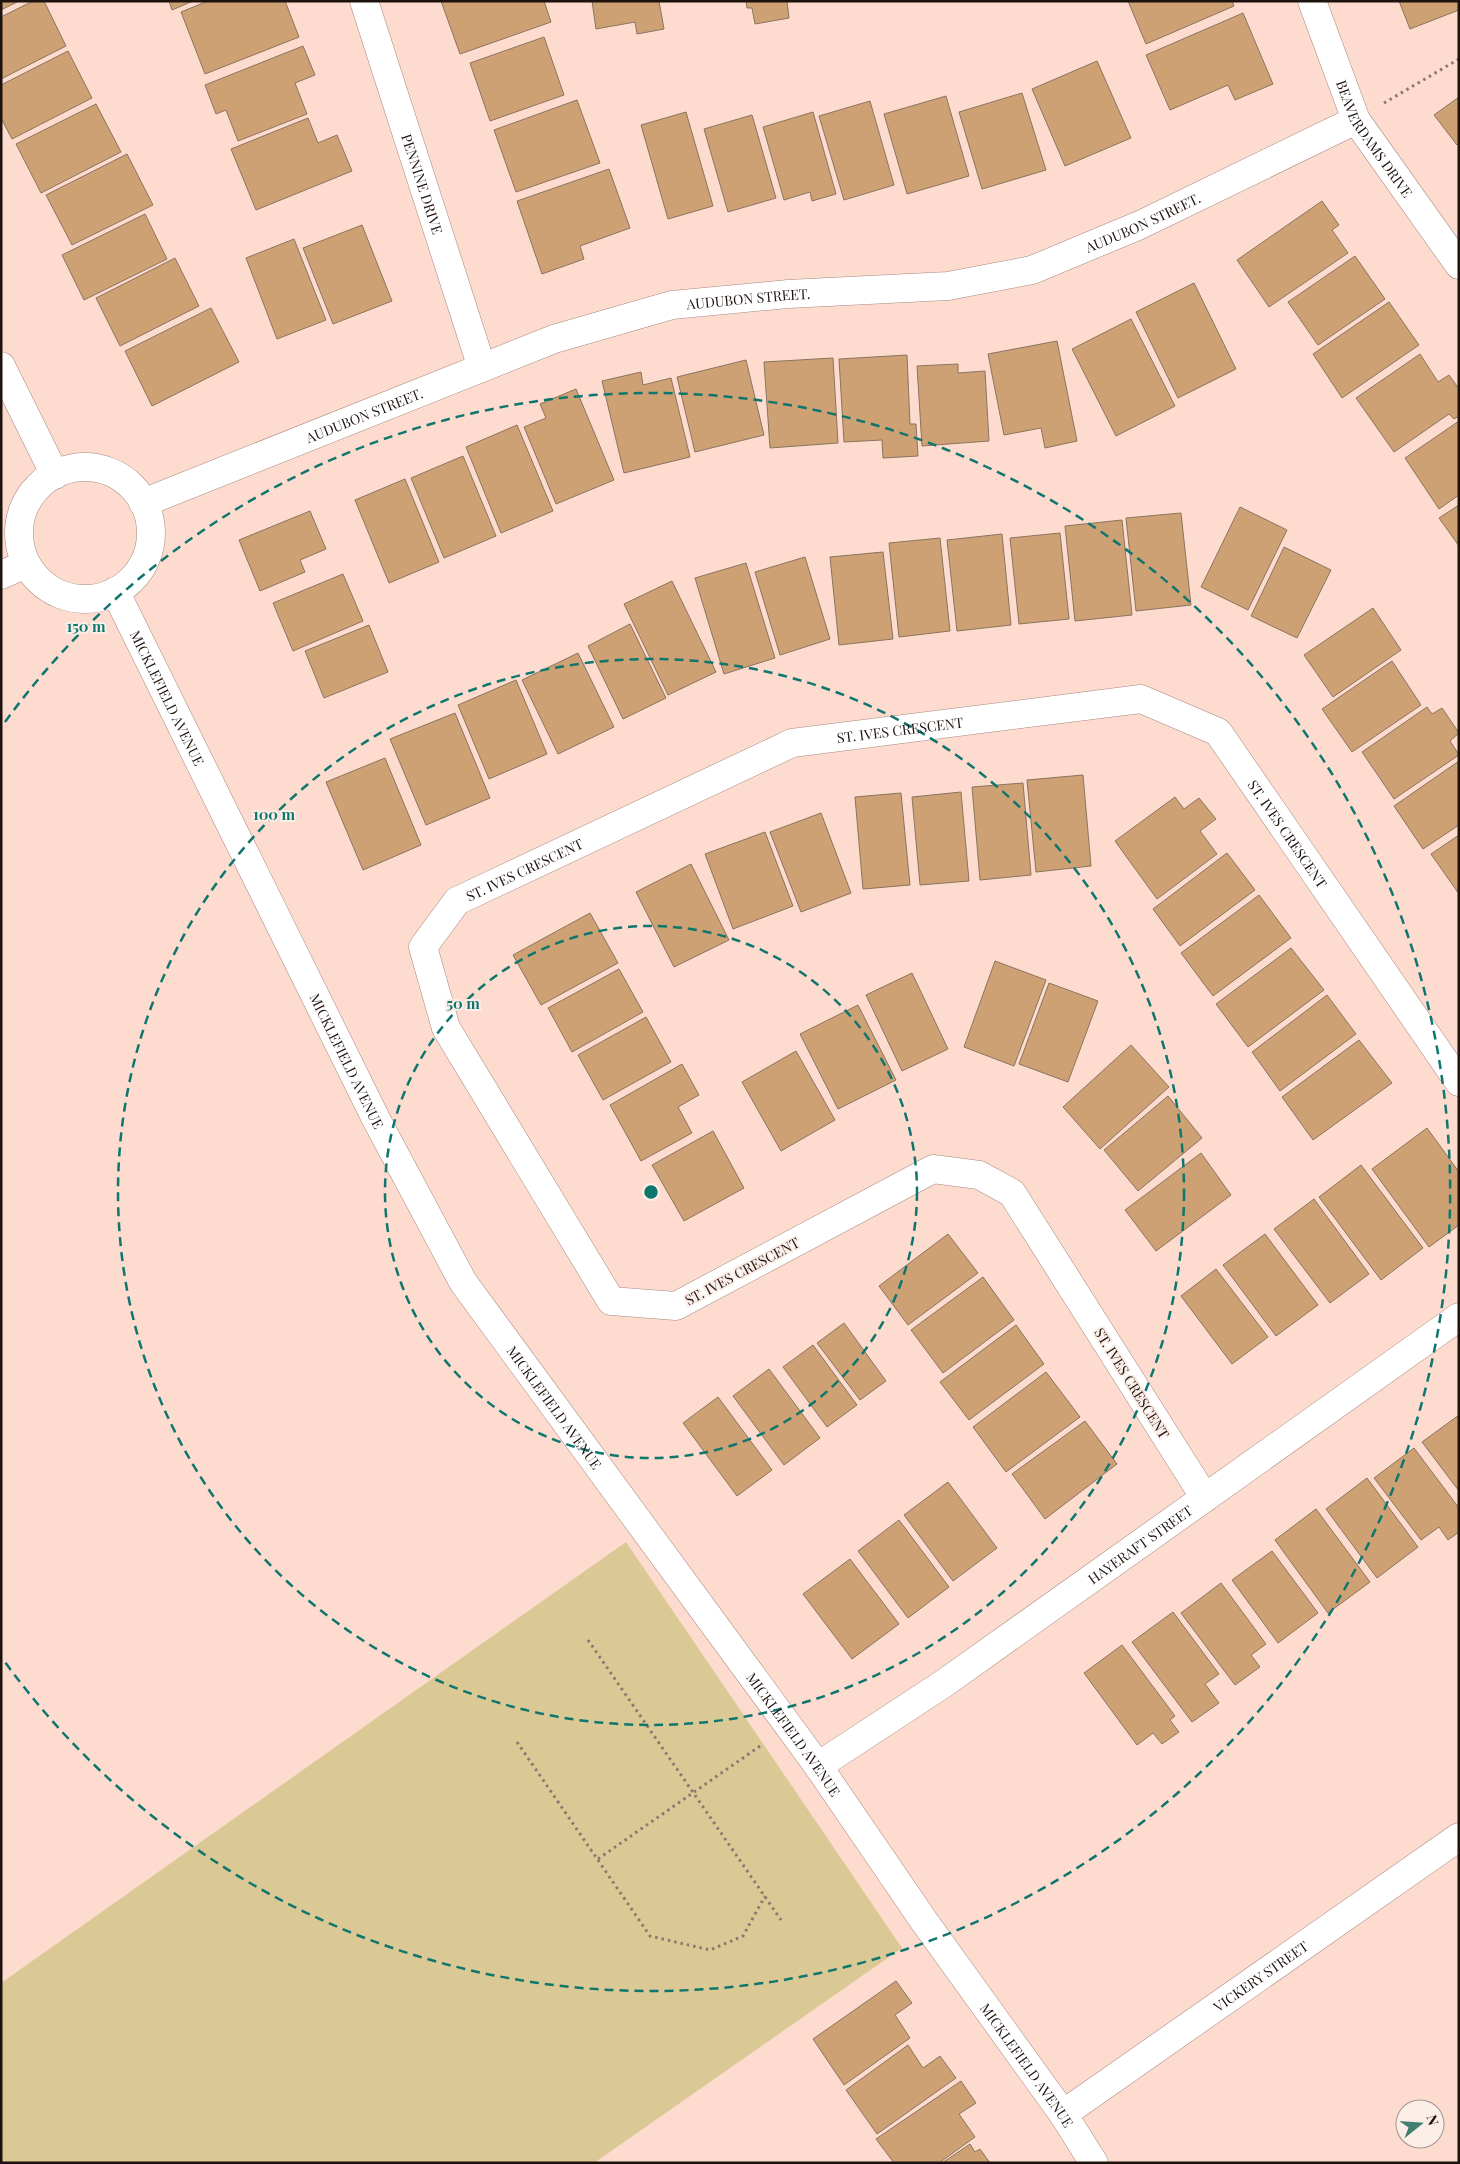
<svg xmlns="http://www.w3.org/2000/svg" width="1460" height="2164" viewBox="0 0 1460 2164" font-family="'Playfair Display',serif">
<rect width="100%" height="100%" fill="#fddbcf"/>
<!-- green -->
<polygon fill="#dac994" points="626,1542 902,1948 594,2163 1,2163 1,1983"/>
<!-- building -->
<g fill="#cea174" stroke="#8a745f">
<polygon points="1,1 19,1 1,10"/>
<polygon points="33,1 44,1 66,46 1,79 1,17"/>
<polygon points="169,1 193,1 172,10"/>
<polygon points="208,1 285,1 299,37 205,74 181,12"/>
<polygon points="441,1 544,1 551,22 460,54"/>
<polygon points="592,1 659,1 664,29 637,34 635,22 596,29"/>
<polygon points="746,1 787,1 789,18 755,24 752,8 747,8"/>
<polygon points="1128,1 1232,1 1234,6 1146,44"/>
<polygon points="1399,1 1459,1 1459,10 1410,29"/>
<polygon points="1243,13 1273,84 1235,100 1228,85 1170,110 1146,55"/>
<polygon points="544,37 564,95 490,121 470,63"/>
<polygon points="303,46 315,75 295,83 307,114 238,141 226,110 216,114 205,85"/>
<polygon points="68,51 92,98 12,139 1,118 1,85"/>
<polygon points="1097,61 1131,138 1065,166 1032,89"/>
<polygon points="1022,93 1046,170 982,189 959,112"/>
<polygon points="946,96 969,176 907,194 884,114"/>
<polygon points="1459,97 1459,144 1457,145 1434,115"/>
<polygon points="577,100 600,163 516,192 494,130"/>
<polygon points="870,101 894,185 844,200 819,116"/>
<polygon points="96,104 121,152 41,193 16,144"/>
<polygon points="686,112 713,206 668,219 641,125"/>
<polygon points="813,112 836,194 812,201 810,192 784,200 763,127"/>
<polygon points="752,115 776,198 728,212 704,129"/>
<polygon points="308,118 318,143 337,135 352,171 256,210 231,149"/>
<polygon points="127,154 153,205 72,245 46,195"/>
<polygon points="609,169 630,228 580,246 584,259 542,274 517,201"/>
<polygon points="1322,201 1339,225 1332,230 1348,253 1269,307 1237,260"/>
<polygon points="145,214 167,259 84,300 62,255"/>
<polygon points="362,225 392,301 333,324 303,248"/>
<polygon points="294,239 326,320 277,339 246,258"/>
<polygon points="1355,256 1385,299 1318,345 1288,302"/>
<polygon points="175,258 199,306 120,346 96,298"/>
<polygon points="1194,283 1236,369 1178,398 1136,312"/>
<polygon points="1389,302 1419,345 1342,398 1313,354"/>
<polygon points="211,308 239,362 152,406 125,351"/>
<polygon points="1131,319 1175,406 1116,436 1072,349"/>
<polygon points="1057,341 1077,441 1045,448 1041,428 1004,435 988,354"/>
<polygon points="1420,354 1438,382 1449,375 1459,389 1459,416 1454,419 1449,414 1394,452 1356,398"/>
<polygon points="907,355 910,424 916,424 918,456 883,458 882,440 844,442 839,359"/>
<polygon points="833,358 838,443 770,448 764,362"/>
<polygon points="746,360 764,435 695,452 677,377"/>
<polygon points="958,364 958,373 985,371 989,441 922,446 917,366"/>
<polygon points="641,372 643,385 671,378 690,457 624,473 602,381"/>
<polygon points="576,389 614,480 556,504 524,427 546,418 540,404"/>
<polygon points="1459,421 1459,495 1439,509 1405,458"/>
<polygon points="517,425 553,511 501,533 466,447"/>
<polygon points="463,456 496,536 444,558 411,478"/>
<polygon points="405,479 439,562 389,583 355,500"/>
<polygon points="1459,505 1459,546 1439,518"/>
<polygon points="1240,507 1287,530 1248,610 1201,587"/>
<polygon points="310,511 326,549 300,560 305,572 260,591 239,540"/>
<polygon points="1181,513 1191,605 1136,611 1126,518"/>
<polygon points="1122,520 1132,615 1075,621 1065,526"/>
<polygon points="1060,533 1069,619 1019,624 1010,538"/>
<polygon points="1002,534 1011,625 957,631 947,540"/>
<polygon points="940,538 950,631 899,637 889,543"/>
<polygon points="1284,547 1331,570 1297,638 1251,616"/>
<polygon points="883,552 893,639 839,645 830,557"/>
<polygon points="805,557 830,639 780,655 755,572"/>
<polygon points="746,563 775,658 724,674 695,578"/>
<polygon points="343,574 363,621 293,651 273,603"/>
<polygon points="672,581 716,672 668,695 624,604"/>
<polygon points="1373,608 1401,650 1333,697 1304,655"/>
<polygon points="630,624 666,698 623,719 588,646"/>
<polygon points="369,625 388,672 324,698 305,651"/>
<polygon points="578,653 614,727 558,754 522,680"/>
<polygon points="1392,661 1421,705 1352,752 1322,709"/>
<polygon points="516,680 547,754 489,779 458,705"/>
<polygon points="1427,707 1432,714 1442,708 1459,733 1450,741 1459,755 1394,799 1362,752"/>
<polygon points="455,713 490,798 426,825 390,739"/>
<polygon points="385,758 421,845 363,870 326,782"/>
<polygon points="1459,761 1459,825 1423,849 1394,806"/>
<polygon points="1083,775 1091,866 1036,872 1027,780"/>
<polygon points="1023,783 1031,875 980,880 972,787"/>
<polygon points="961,792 969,881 920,885 912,797"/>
<polygon points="901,793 910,885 863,889 855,797"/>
<polygon points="1175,797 1184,809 1199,798 1216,819 1200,831 1217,854 1157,899 1115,841"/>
<polygon points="821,813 851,893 801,912 770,832"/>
<polygon points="765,832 793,906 733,929 705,854"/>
<polygon points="1459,835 1459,894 1431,854"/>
<polygon points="1227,853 1255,890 1180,946 1153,909"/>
<polygon points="691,864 729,940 674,967 636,892"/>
<polygon points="1259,895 1291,938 1213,996 1181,953"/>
<polygon points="590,913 618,963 541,1005 513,955"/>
<polygon points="1291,948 1324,990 1248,1047 1216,1004"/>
<polygon points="995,961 1046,980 1014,1066 964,1047"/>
<polygon points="619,969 643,1012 572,1052 548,1008"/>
<polygon points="912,973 948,1049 902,1071 866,995"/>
<polygon points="1049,983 1098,1001 1068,1082 1019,1064"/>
<polygon points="1327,995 1356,1034 1280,1091 1252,1052"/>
<polygon points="858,1005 896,1080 838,1109 800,1034"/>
<polygon points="646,1017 671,1062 603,1100 578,1055"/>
<polygon points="1359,1040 1392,1083 1313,1140 1282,1097"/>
<polygon points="1131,1045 1169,1087 1100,1149 1063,1107"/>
<polygon points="796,1051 835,1120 781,1151 742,1082"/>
<polygon points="682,1064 699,1095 678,1107 692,1133 641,1161 610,1105"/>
<polygon points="1168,1096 1202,1138 1138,1191 1104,1150"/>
<polygon points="1427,1128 1459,1172 1459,1225 1429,1247 1372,1169"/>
<polygon points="713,1131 744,1188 684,1221 652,1165"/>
<polygon points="1201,1153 1231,1195 1156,1251 1125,1210"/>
<polygon points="1361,1165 1423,1248 1381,1280 1319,1197"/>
<polygon points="1314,1199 1369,1274 1330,1303 1274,1229"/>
<polygon points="948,1234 978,1273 908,1325 879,1286"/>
<polygon points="1265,1234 1318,1305 1276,1336 1223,1265"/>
<polygon points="1216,1269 1268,1337 1232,1364 1181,1296"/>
<polygon points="983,1277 1014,1320 943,1373 911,1330"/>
<polygon points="844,1323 886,1381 860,1400 817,1343"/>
<polygon points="1016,1325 1044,1364 969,1420 940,1382"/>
<polygon points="813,1345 857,1405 827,1427 783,1367"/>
<polygon points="769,1369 820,1438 784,1465 733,1396"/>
<polygon points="1046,1372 1080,1417 1006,1472 973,1427"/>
<polygon points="718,1397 772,1470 737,1496 683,1423"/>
<polygon points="1459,1415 1459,1491 1422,1442"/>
<polygon points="1085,1421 1117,1464 1045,1519 1012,1474"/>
<polygon points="1414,1448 1459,1508 1459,1532 1448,1540 1439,1527 1421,1540 1374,1478"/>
<polygon points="1367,1478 1418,1547 1377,1578 1326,1509"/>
<polygon points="948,1482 997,1548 953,1581 904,1515"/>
<polygon points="1316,1509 1370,1582 1328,1613 1275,1540"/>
<polygon points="899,1520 949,1587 908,1618 858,1551"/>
<polygon points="1272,1551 1318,1613 1278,1643 1232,1580"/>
<polygon points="850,1559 899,1624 852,1659 803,1594"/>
<polygon points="1221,1583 1266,1644 1251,1655 1260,1667 1235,1685 1181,1613"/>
<polygon points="1173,1612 1219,1674 1205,1684 1219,1703 1192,1722 1132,1642"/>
<polygon points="1122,1645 1175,1716 1170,1720 1179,1732 1162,1744 1153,1733 1137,1745 1084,1673"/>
<polygon points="896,1981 912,2003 895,2015 910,2038 844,2085 813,2039"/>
<polygon points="908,2045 923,2068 940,2056 956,2078 877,2134 846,2090"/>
<polygon points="961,2081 976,2103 959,2114 975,2137 939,2163 894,2163 876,2139"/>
<polygon points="970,2144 975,2152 980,2149 990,2163 942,2163"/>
</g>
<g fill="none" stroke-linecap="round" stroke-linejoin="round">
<!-- minor casing -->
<g stroke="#a8897f" stroke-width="29">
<g id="minor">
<path id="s1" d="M 364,1 L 482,368"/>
<path id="s2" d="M 1312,1 L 1356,120 L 1459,265"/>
<polyline points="1,366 55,475"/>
<circle cx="85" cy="533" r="66"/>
<path id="s3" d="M 143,503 L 554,339 L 672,305 L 788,294 L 948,286 L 1032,270 L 1140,225 L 1356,120"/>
<polyline points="1,575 26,564"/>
<path id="s4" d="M 115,591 L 376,1119 L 463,1282 L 818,1766 L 924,1921 L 1063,2114 L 1094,2163"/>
<path id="s5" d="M 1205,1498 L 1012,1193 L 979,1175 L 933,1169 L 676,1306 L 611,1301 L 446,1028 L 423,947 L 457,901 L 792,743 L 1141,699 L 1218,732 L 1459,1082"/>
<path id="s6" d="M 818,1766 L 943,1684 L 1459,1317"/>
<path id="s7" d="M 1063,2114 L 1459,1837"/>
</g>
</g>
<!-- path -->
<g stroke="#8e776f" stroke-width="3" stroke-dasharray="2.5 4" stroke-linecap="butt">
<polyline points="1384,103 1459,59"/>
<polyline points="588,1640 781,1920"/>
<polyline points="517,1742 650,1936 710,1950 743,1936 765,1896"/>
<polyline points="598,1859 763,1744"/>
</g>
<!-- minor -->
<use href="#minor" stroke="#fff" stroke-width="28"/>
</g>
<!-- distance rings -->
<g fill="none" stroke="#0f766e" stroke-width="2.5" stroke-dasharray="9 6">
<circle cx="651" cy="1192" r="266"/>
<circle cx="651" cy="1192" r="533"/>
<path d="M5 722A799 799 0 1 1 5 1662"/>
</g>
<g text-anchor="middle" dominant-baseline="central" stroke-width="4" stroke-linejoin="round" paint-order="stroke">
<!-- street labels -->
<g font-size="14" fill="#1d120e" stroke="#fbede8">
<text stroke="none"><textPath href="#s2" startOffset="152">BEAVERDAMS DRIVE</textPath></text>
<text stroke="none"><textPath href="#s1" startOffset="192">PENNINE DRIVE</textPath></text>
<text stroke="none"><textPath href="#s3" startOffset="1048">AUDUBON STREET.</textPath></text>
<text stroke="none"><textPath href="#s3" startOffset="642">AUDUBON STREET.</textPath></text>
<text stroke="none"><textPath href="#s3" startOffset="238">AUDUBON STREET.</textPath></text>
<text stroke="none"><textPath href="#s4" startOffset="119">MICKLEFIELD AVENUE</textPath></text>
<text stroke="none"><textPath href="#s5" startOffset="1741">ST. IVES CRESCENT</textPath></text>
<text stroke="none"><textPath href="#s5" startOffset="2191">ST. IVES CRESCENT</textPath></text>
<text stroke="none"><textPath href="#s5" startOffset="1336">ST. IVES CRESCENT</textPath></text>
<text stroke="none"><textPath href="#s4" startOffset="524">MICKLEFIELD AVENUE</textPath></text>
<text transform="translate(742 1271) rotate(-28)">ST. IVES CRESCENT</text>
<text transform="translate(1132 1383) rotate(58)">ST. IVES CRESCENT</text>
<text stroke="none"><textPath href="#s4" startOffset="929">MICKLEFIELD AVENUE</textPath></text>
<text stroke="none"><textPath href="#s6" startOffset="391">HAYERAFT STREET</textPath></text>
<text stroke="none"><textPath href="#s4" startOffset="1334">MICKLEFIELD AVENUE</textPath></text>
<text stroke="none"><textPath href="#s7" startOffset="241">VICKERY STREET</textPath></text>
<text stroke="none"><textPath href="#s4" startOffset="1739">MICKLEFIELD AVENUE</textPath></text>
</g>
</g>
<circle cx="651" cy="1192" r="8" fill="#0f766e" stroke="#fbede8" stroke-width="2.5"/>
<g font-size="15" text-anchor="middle" font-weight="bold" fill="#0f766e" stroke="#fbede8" stroke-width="4" stroke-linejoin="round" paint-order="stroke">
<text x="86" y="632">150 m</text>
<text x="274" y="820">100 m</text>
<text x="463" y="1009">50 m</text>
</g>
<!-- border -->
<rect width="1460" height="2164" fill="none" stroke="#1d120e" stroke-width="5"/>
<!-- north arrow -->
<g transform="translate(1420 2124) rotate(73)"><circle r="24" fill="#fbede8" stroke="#a29591"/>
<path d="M0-4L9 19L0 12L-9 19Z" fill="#41806e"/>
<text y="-8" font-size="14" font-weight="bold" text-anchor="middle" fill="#1d120e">N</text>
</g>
</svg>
